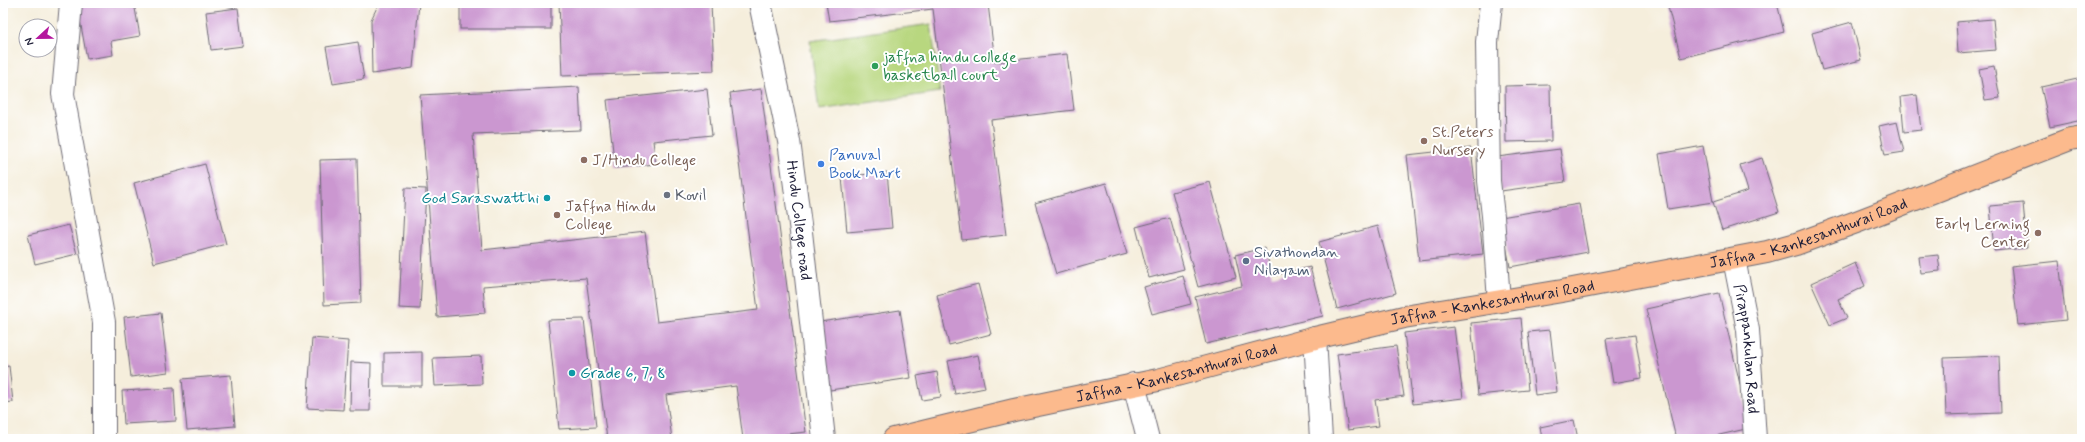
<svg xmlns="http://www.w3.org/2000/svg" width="2085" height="442" viewBox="0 0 2085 442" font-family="Mynerve,sans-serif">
<rect width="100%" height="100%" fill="#fff"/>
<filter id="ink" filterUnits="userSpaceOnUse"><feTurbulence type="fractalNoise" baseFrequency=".025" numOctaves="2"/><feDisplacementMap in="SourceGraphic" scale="8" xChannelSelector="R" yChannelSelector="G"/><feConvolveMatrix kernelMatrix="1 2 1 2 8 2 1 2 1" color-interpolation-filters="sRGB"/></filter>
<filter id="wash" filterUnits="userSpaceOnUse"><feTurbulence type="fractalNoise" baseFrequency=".012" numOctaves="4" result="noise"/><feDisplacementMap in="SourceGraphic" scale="16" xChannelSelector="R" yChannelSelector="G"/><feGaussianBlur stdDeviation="0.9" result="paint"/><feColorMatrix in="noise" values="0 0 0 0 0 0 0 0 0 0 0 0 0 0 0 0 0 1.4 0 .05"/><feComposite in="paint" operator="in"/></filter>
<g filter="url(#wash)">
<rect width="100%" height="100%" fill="#f5eedc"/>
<!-- pitch -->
<polygon fill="#b8d77f" stroke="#6d7c5d" points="931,24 940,92 819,110 810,41"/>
<g id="blocks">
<!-- building -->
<g fill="#cb97d0">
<polygon points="77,3 134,3 140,36 111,41 113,55 87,59"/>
<polygon points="379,3 419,3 413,68 372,74 371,20"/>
<rect x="460" y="3" width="91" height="26"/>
<polygon points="559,3 711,3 714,71 562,76"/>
<polygon points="826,3 991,3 988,4 995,62 1067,54 1074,110 991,120 1006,235 962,240 933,9 829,21"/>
<polygon points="1667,3 1777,3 1784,32 1681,58"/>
<polygon points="238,8 243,46 211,50 206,12"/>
<polygon points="1993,19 1996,50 1958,53 1956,22"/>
<polygon points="1852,22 1861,60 1822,70 1812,33"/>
<polygon points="358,42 364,79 333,84 326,47"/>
<polygon points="1994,66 2000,98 1985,100 1979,69"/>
<polygon points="2082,78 2082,120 2050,127 2041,87"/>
<polygon points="1550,85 1551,141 1506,142 1505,86"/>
<polygon points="579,87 581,130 473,134 482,250 645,232 657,322 758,310 730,93 761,89 806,432 743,439 736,386 666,395 672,439 607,439 586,278 483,286 485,313 437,317 420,95"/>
<polygon points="707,89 712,135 653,141 656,164 615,168 607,100"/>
<polygon points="1917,95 1921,130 1904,132 1901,97"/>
<polygon points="1897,122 1904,152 1885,155 1879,126"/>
<polygon points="1703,146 1713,202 1668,209 1659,154"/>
<polygon points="1471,148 1483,254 1419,261 1407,155"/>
<polygon points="1560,149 1565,182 1501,191 1497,157"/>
<polygon points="1762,158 1779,212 1722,230 1713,202 1748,191 1740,165"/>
<polygon points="357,159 361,303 324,305 320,160"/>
<polygon points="205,164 226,244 154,263 134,183"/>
<polygon points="887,172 892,228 847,232 842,177"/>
<polygon points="1210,182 1236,277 1198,287 1172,192"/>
<polygon points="1106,183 1127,254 1056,274 1035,203"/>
<polygon points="405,188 426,189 420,309 399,308"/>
<polygon points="2023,203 2027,248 1994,251 1990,206"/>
<polygon points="1579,204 1588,252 1510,267 1501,217"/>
<polygon points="1170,218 1184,269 1149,278 1136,227"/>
<polygon points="69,225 77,254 35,264 28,235"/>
<polygon points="1378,226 1396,293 1337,309 1319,242"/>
<polygon points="1265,248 1272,276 1310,267 1323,316 1206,344 1195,297 1242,286 1235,255"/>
<polygon points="1938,255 1940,271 1921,273 1919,257"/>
<polygon points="2059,261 2066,320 2018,325 2011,266"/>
<polygon points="1855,263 1865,286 1838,299 1847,318 1830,325 1811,283"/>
<polygon points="1183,276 1191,304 1152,314 1144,287"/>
<polygon points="978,284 991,334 949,345 937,295"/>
<polygon points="1719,293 1750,428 1702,439 1676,439 1646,309"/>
<polygon points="900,310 911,378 830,390 820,322"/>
<polygon points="161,313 168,372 131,377 124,317"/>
<polygon points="1521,318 1528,390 1478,395 1471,323"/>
<polygon points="584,319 596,427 559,429 548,320"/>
<polygon points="1454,327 1463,398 1413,404 1404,333"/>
<polygon points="1550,330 1557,392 1535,395 1528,332"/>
<polygon points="1635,335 1642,378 1613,383 1606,339"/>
<polygon points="312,338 348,341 343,410 307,408"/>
<polygon points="1396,346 1404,396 1375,400 1379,426 1348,430 1337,354"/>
<polygon points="422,352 422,386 384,386 384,353"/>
<polygon points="978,355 985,388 955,394 948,361"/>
<polygon points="481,356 482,384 435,386 433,358"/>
<polygon points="1999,356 2001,413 1946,415 1944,358"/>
<polygon points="351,362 371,363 370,411 350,411"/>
<polygon points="9,366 13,402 3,403 3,367"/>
<polygon points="937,372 941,397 922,400 917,376"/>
<polygon points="231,375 235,426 187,430 182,379"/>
<polygon points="174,388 176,421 124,424 122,391"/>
<polygon points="1574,420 1578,439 1542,439 1540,427"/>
</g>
</g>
</g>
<g filter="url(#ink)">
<use href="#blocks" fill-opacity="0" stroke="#6c6973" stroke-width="1"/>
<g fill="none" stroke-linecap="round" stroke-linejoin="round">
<!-- street casing -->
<g stroke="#6c6973" stroke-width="24">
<g id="street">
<polyline points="71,3 63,94 104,322 104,439"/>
<path id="s1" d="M 760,3 L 789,141 L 801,232 L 824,439"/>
<polyline points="1491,3 1487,42 1489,181 1493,216 1499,301"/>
<path id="s2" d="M 1734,259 L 1748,330 L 1755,439"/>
<polyline points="1315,338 1321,439"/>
<polyline points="1134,384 1148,439"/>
</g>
</g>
<!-- primary casing -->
<g stroke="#6c6973" stroke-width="24">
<g id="primary">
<path id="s3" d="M 894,439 L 1014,410 L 1158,380 L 1315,338 L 1404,317 L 1562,291 L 1767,252 L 1796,244 L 1859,221 L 2070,139 L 2082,137"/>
</g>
</g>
<!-- street -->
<use href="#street" stroke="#fff" stroke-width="22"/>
<!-- primary -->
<use href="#primary" stroke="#fcba8d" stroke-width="22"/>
</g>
</g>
<!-- markers -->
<circle fill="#2e9e5b" stroke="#fff" stroke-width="1.5" cx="875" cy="66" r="4"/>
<g fill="#8d6e63" stroke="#fff" stroke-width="1.5">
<circle cx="1424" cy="141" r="4"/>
<circle cx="584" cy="160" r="4"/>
<circle cx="557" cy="215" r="4"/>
<circle cx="2038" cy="233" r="4"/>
</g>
<circle fill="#3f7fe0" stroke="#fff" stroke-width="1.5" cx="821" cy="164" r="4"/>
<circle fill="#6b7280" stroke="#fff" stroke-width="1.5" cx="667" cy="195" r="4"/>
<g fill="#0f9aa8" stroke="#fff" stroke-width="1.5">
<circle cx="547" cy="198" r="4"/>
<circle cx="572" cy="373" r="4"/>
</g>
<circle fill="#5c6f8a" stroke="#fff" stroke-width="1.5" cx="1246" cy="261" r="4"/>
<g text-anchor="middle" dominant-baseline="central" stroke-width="4" stroke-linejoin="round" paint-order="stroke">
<!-- leisure labels -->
<g font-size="16" fill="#27864d" stroke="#fff" text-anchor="start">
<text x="883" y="57">jaffna hindu college<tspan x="883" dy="18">basketball court</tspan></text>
</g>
<!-- education labels -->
<g font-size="16" fill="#785e54" stroke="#fff" text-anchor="start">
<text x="1432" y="132">St.Peters<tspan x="1432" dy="18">Nursery</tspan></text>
<text x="592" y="160">J/Hindu College</text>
<text x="565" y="206">Jaffna Hindu<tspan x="565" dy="18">College</tspan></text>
<text x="2030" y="224" text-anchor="end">Early Lerning<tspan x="2030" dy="18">Center</tspan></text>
</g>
<!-- shop labels -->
<g font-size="16" fill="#366cbe" stroke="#fff" text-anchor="start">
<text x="829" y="155">Panuval<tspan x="829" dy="18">Book Mart</tspan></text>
</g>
<!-- worship labels -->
<g font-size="16" fill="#5b616d" stroke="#fff" text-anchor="start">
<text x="675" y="195">Kovil</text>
</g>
<!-- culture labels -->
<g font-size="16" fill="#0d838f" stroke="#fff" text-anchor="end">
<text x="539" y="198">God Saraswatthi</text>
<text x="580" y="373" text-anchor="start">Grade 6, 7, 8</text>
</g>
<!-- street labels -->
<g font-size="16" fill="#22223b" stroke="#fff">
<text stroke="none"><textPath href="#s1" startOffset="221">Hindu College road</textPath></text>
<text stroke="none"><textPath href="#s3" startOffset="938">Jaffna - Kankesanthurai Road</textPath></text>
<text stroke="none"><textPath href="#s3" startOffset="614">Jaffna - Kankesanthurai Road</textPath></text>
<text stroke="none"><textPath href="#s2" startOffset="91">Pirappankulan Road</textPath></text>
<text stroke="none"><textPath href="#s3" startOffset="290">Jaffna - Kankesanthurai Road</textPath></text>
</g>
<!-- service labels -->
<g font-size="16" fill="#4e5e75" stroke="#fff" text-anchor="start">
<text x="1254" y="252">Sivathondan<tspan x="1254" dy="18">Nilayam</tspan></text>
</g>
</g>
<!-- margin -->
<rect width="2085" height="442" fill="none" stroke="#fff" stroke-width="16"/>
<!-- north arrow -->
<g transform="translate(38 38) rotate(248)"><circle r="19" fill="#ffffff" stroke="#a7a7b1"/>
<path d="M0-3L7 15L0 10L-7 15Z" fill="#b5179e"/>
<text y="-6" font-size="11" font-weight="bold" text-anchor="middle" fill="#22223b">N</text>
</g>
</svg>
